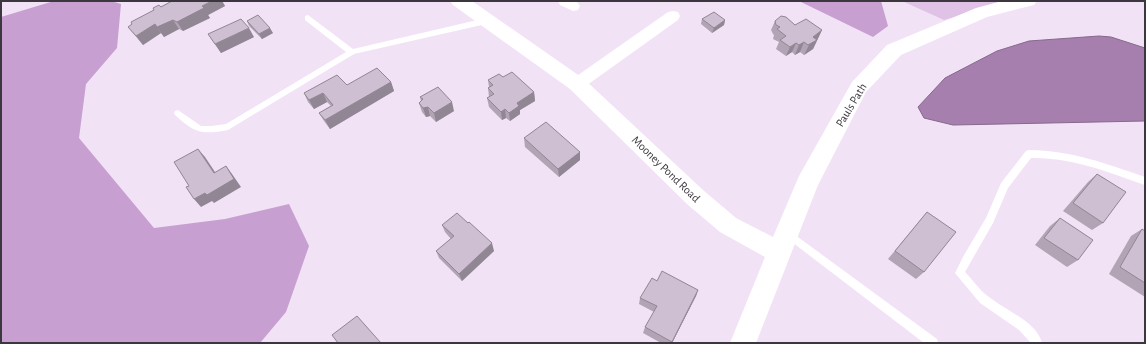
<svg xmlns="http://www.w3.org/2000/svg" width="1146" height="344" viewBox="0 0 1146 344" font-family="'Alegreya Sans',sans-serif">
<rect width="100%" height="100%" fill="#f2e2f6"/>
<!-- green -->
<polygon fill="#dfc2e6" points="902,1 1010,1 944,20"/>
<!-- forest -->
<g fill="#c79fd0">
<polygon points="54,1 111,1 121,4 117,48 86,84 79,138 154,228 225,219 289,204 309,246 286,312 260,343 1,343 1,17"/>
<polygon points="778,1 881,1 888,26 873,37 801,2"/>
</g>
<!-- water -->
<polygon fill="#a67fae" stroke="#86698c" points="1099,36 1111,37 1145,48 1145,121 953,125 924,118 918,107 945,78 997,51 1029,41"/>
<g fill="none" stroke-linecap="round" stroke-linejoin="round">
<!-- service -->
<g fill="#fff" fill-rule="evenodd">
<path d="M 308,15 L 353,49 L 486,18 L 490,21 L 486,24 L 354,54 L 228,130 C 203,135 194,133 175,115 L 174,113 L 175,111 L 178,110 L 201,126 L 211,126 L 226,124 L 346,52 L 305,20 L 305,16 Z"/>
<path d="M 1029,150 C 1070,150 1107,164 1145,177 L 1145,185 C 1108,172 1071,157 1031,158 L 1008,188 L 993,223 L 965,272 C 973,280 980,291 989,297 C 1005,310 1037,322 1042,343 L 1031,343 L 1019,330 L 980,303 L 955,273 L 964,255 L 986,218 L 1001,183 L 1026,151 Z"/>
<polygon points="787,229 937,339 938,343 924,343 784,236 782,233 784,230"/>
</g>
<!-- minor -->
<g fill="#fff" fill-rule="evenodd">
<polygon points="558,1 576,1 580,6 578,10 573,11 560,5"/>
<polygon points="673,11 678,12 680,16 678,20 583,88 577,90 571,88 569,84 571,80 668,12"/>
</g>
<!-- tertiary -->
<polygon fill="#fff" fill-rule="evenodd" points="450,1 472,1 584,79 703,190 736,218 773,237 799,176 852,82 887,45 976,8 1002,1 1037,1 1034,5 987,17 901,55 866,92 818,185 756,343 730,343 765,257 720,232 687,204 570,89 453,5"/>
</g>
<!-- wall -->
<g fill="#b2a4b5">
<polygon points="172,1 222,1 225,6 208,15 210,18 183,31 179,29 164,37 161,33 143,45 128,27 154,10"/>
<polygon points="702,19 725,20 724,25 712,33 701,24"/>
<polygon points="247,21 273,33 262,39 249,26"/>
<polygon points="775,21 795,25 822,30 813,49 804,55 800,52 795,55 792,52 786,56 776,49 779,42 773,39 774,35 773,34 771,30"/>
<polygon points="208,34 254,37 221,53"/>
<polygon points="503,77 534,92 535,101 520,110 520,114 510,121 506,118 502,120 489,107 487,98 489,97 488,88 489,87 488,80"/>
<polygon points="391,82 394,91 330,129 324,121 319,113 331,106 327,102 314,109 308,102 304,93 347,85"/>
<polygon points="420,97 454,111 436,122 430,116 426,117 422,112 419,103 421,101"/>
<polygon points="524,138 580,152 580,160 559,177 525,147"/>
<polygon points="1097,174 1103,223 1092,230 1063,211 1088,182"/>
<polygon points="927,212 924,272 916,279 888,259"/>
<polygon points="1060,218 1078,260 1067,267 1035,245 1050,226"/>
<polygon points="468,223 494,251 462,281 439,258 436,251 451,239 445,232 442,225"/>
<polygon points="1142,229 1145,231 1145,297 1109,274 1131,236"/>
<polygon points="657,281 698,290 696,296 672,343 661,343 643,333 645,327 654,312 639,304 640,298"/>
</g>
<!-- shaded-wall -->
<g fill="#918693">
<polygon points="212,1 222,1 225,6 208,15 210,18 183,31 177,22 202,6"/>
<polygon points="173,20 179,29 164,37 157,27"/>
<polygon points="725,20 724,25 712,33 714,28"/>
<polygon points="155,24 161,33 143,45 136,36"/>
<polygon points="249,28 254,37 221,53 215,44"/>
<polygon points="270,28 273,33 262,39 259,34"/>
<polygon points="822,30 813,49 804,55 813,37"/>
<polygon points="804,42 800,52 795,55 799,45"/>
<polygon points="796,43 792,52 786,56 790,47"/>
<polygon points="391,82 394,91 330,129 325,120"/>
<polygon points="534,92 535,101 520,110 520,114 510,121 509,113 517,103"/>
<polygon points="323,93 327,102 314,109 309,100"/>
<polygon points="452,102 454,111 436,122 434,113"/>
<polygon points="428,107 430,116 426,117 423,108"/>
<polygon points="505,109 506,118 502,120 501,112"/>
<polygon points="198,149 205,157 221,181 214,173"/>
<polygon points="580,152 580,160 559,177 558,169"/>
<polygon points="226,166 232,174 241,187 214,203 212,201 201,207 194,199 205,193"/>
<polygon points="492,243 494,251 462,281 459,274"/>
<polygon points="698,290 696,296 672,343 671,343"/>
</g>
<!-- building -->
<g fill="#cfbfd2" stroke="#918693">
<polygon points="172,1 212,1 202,6 204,8 177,22 173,20 157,27 155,24 136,36 128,27 132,24 131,22 154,10 153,8 159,5 161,7"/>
<polygon points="714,12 725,20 714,28 702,19"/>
<polygon points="258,15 270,28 259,34 247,21"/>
<polygon points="781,16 786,17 795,25 806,19 822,30 813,37 817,40 808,45 804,42 799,45 796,43 790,47 780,40 786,36 777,29 780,27 776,25 775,21"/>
<polygon points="241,19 249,28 215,44 208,34"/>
<polygon points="377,68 391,82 325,120 319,113 333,105 323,93 309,100 304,93 337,75 347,85"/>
<polygon points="512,72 534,92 517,103 519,106 509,113 505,109 501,112 487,98 494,94 488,88 493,85 488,80 499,74 503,77"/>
<polygon points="438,87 452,102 434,113 428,107 423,108 419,103 423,99 420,97"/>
<polygon points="546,122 580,152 558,169 524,138"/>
<polygon points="198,149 214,173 226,166 234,179 207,195 205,193 194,199 186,187 189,186 174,162"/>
<polygon points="1097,174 1126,192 1103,223 1073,203"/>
<polygon points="927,212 956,232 924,272 895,251"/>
<polygon points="457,213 468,223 469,222 492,243 459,274 436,251 454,236 442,225"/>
<polygon points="1060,218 1093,240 1078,260 1044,238"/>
<polygon points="1142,229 1145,231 1145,283 1120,267"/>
<polygon points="662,271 698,290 672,342 645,327 657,306 640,298 652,278 657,281"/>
<polygon points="357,316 381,343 338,343 332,335"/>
</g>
<g text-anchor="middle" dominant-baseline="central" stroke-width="3" stroke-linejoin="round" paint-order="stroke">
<!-- street labels -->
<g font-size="12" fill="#3c363e" stroke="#fff">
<text transform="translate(851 105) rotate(-59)">Pauls Path</text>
<text transform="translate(666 169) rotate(44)">Mooney Pond Road</text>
</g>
</g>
<!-- border -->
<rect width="1146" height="344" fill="none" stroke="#3c363e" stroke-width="4"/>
</svg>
